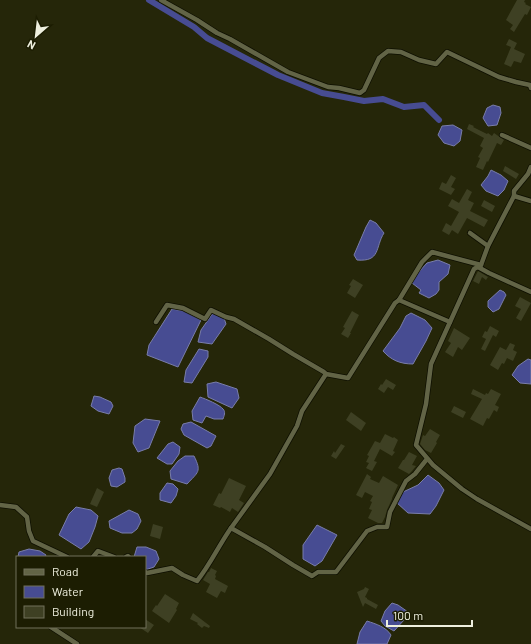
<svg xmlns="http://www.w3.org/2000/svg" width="531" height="644" viewBox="0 0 531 644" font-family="Barlow,sans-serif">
<rect width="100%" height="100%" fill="#252609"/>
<!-- water -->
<g fill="#474c92" stroke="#797da9">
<polygon points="493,105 500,107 501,113 497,125 488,126 483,118 487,108"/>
<polygon points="453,125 462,130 460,141 454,146 444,143 438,135 442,126"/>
<polygon points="491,170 501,175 508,181 504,190 498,196 486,191 481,185 488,176"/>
<path d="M 370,220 L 376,223 L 384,233 C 375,247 381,262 357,260 L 354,255 L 366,227 Z"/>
<polygon points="438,260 450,265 448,274 439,282 439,290 436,294 429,298 419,293 421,290 412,283 417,274 427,263"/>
<polygon points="500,290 504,292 506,295 499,309 493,312 488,307 488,301"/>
<polygon points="172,309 184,311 201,320 178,367 147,355 149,345"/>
<polygon points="213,313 224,318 226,324 212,344 198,342 201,330"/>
<path d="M 411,313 L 425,320 L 432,328 L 426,341 L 413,364 C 400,364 391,360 383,351 L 400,328 L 406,316 Z"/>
<polygon points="199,349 208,351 208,357 192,383 184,382 186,370"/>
<polygon points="528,359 531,360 531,384 520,383 512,375 518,366"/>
<polygon points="216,382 237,389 239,398 232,408 208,397 207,384"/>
<polygon points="94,396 100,397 111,402 113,406 109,414 98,411 91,406"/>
<path d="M 200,397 C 206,399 220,405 223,409 C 226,412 224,416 223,419 L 214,419 L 206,416 L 202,423 L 193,420 L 192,411 Z"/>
<polygon points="145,419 160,421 149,448 138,452 133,443 135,426"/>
<polygon points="191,422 216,436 211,446 207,448 184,435 181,429 183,424"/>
<polygon points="173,442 180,447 179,454 172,464 167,464 157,458 168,444"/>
<path d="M 185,456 L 194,456 C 202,472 198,472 187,484 L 171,479 L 170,471 L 178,461 Z"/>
<polygon points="119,468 122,469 125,478 125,482 117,487 111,486 109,478 112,470"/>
<polygon points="428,475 439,483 444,490 436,506 430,514 408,513 396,502 403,492 418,485"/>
<polygon points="167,483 173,484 178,489 176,496 171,503 160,500 160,493"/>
<polygon points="76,507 91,510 98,516 95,527 89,542 81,549 59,535 69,514"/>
<polygon points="129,510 138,514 141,521 137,529 132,533 122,533 110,528 109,521"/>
<polygon points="317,525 337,535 322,561 315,566 303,559 303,545"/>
<polygon points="137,547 146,547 156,551 159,559 154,567 145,570 145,557 134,557"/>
<polygon points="29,549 40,551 46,555 45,557 18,557 19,552"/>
<polygon points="392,603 398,605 408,612 404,620 394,631 385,626 381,621 385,611"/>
<path d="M 367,621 C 376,624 386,627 391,635 L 387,644 L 357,644 L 360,632 Z"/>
</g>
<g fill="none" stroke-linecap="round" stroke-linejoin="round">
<!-- canal -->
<polyline stroke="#474c92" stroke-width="6" points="149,0 194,27 207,38 278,75 322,93 344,97 364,101 383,99 404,107 424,105 439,120"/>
</g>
<!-- building -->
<g fill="#3e4023">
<polygon points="517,0 525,0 524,2 526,3 525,4 531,7 527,15 525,14 514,32 510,29 513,25 506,20"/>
<polygon points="509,39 517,43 514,49 525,54 521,63 514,61 511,67 504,64 511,47 506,45"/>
<polygon points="469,124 474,126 473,127 487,134 488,133 492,136 494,133 504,140 501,145 497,143 488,162 487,161 483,170 476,167 480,158 478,157 483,148 480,146 484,138 467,129"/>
<polygon points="505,166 519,174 516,179 503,171"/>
<polygon points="451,175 456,178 451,187 455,189 451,195 439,189 442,182 446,184"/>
<polygon points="467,189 472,192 468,200 474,203 470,211 488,220 484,227 467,218 458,234 452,230 449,235 442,231 446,223 451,226 459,212 448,206 452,199 459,203"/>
<polygon points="484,200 495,206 492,212 481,206"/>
<polygon points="478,271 488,277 486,280 482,277 479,284 473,281"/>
<polygon points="353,279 363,285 355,298 347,293 351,286 349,285"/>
<polygon points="520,297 531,303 521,321 516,318 521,309 515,306"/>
<polygon points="352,311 359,315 350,333 351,333 348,338 341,334 345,328 343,327"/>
<polygon points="490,326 499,331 496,337 493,335 485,351 481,349 486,339 482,337 485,331 487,332"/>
<polygon points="454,328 470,338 462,350 458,347 453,357 445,352 451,343 448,341"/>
<polygon points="510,343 515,345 513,350 517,352 513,361 507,358 504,364 502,363 498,370 490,365 500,347 506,350"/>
<polygon points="386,379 396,385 393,390 388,387 384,393 378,389 381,384 382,385"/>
<polygon points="473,389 485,395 486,393 488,394 491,389 501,394 495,405 499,407 497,412 494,410 489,419 487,418 483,426 470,419 482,399 471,394"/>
<polygon points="454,406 466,412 463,418 451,412"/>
<polygon points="351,412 366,423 361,431 346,420"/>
<polygon points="430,429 440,435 436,442 437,443 431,453 425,450 420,444 423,435 425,436"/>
<polygon points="385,434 393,438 394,437 398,440 393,451 395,452 392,456 380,449 374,461 377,462 372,471 366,468 369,463 366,462 369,456 367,455 375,441 380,443"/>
<polygon points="341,444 345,446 336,459 331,456 334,451 335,453"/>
<polygon points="409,452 417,456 412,465 416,466 412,471 409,474 398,468 403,460 404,460"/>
<polygon points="367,474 371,477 370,479 379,483 383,476 398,485 392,498 392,499 387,510 385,517 382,523 378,523 368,518 372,510 369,509 372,502 370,501 373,496 365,492 362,498 356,495"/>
<polygon points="229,478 246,486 239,500 244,503 238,512 232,508 230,512 221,507 220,508 213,505 219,493 221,494"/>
<polygon points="97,488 104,492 97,507 90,504"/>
<polygon points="153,524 163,527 160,539 150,536"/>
<polygon points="211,568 217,571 215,575 216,576 215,579 228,586 225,593 221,591 217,598 206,592 210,584 203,580 208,572 209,572"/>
<polygon points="365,587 369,589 365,597 367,598 367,599 378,605 376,609 365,603 363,607 357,592 364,589"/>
<polygon points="165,594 179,603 176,609 177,610 169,623 152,611 156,605 157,606"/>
<polygon points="193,613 210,626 209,628 204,626 202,628 197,624 198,623 190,619"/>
<polygon points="145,619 154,625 148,633 139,627 145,627"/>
</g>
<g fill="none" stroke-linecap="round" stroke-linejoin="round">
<!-- street casing -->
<g stroke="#0e0f00" stroke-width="6">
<g id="street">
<polyline points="161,0 197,20 217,33 230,39 288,72 328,87 339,88 360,93 364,90 379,58 388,51 401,52 419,60 436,64 447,52 499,77 516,82 530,85 531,88"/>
<polyline points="502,135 531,148"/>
<polyline points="531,167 528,174 514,191 514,196 488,246 481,265 474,269 431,364 426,404 416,445 433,465 462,489 477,499 531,529"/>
<polyline points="514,196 531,201"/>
<polyline points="470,233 488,246"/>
<polyline points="478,267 489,273 531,292"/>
<polyline points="399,300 450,322"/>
<polyline points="156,322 167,305 183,308 205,319 211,310 226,317 234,319 269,339 293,354 324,372 326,374 302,411 297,426 270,474 231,528"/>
<polyline points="326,374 348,378 395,303 399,300 422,262 432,252 481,265"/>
<polyline points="0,505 16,507 27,517 29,531 33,541 67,557"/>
<polyline points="93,557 98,551 114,557"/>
<polyline points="126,557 128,556 129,557"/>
<path d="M 145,572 L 147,573 L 172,568 L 183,575 L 197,581 C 210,565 219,545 231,528 L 265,547 L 293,565 L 312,576 L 318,572 L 336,572 L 367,531 L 377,527 L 387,527 L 390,512 L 406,481 L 415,474 L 427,459"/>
<polyline points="51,627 77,644"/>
</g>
</g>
<!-- street -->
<use href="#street" stroke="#626446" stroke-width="4.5"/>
</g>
<!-- legend -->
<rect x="16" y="556" width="130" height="72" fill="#1c1d02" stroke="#70715a"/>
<rect x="24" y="569" width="20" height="6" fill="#626446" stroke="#70715a"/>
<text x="52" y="576" font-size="12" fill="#eeefde">Road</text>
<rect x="24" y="586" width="20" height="12" fill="#474c92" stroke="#70715a"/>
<text x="52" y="596" font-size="12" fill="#eeefde">Water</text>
<rect x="24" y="606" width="20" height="12" fill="#3e4023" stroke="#70715a"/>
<text x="52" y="616" font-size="12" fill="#eeefde">Building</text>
<!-- north arrow -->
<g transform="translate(36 36) rotate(208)" stroke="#1c1d02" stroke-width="3" paint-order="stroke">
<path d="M0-3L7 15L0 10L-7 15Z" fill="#eeefde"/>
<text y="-6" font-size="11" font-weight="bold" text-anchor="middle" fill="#eeefde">N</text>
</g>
<!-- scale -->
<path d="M387 620v6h85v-6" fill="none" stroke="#eeefde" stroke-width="2"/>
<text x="393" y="620" font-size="12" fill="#eeefde" stroke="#1c1d02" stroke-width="3" paint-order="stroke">100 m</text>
</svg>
